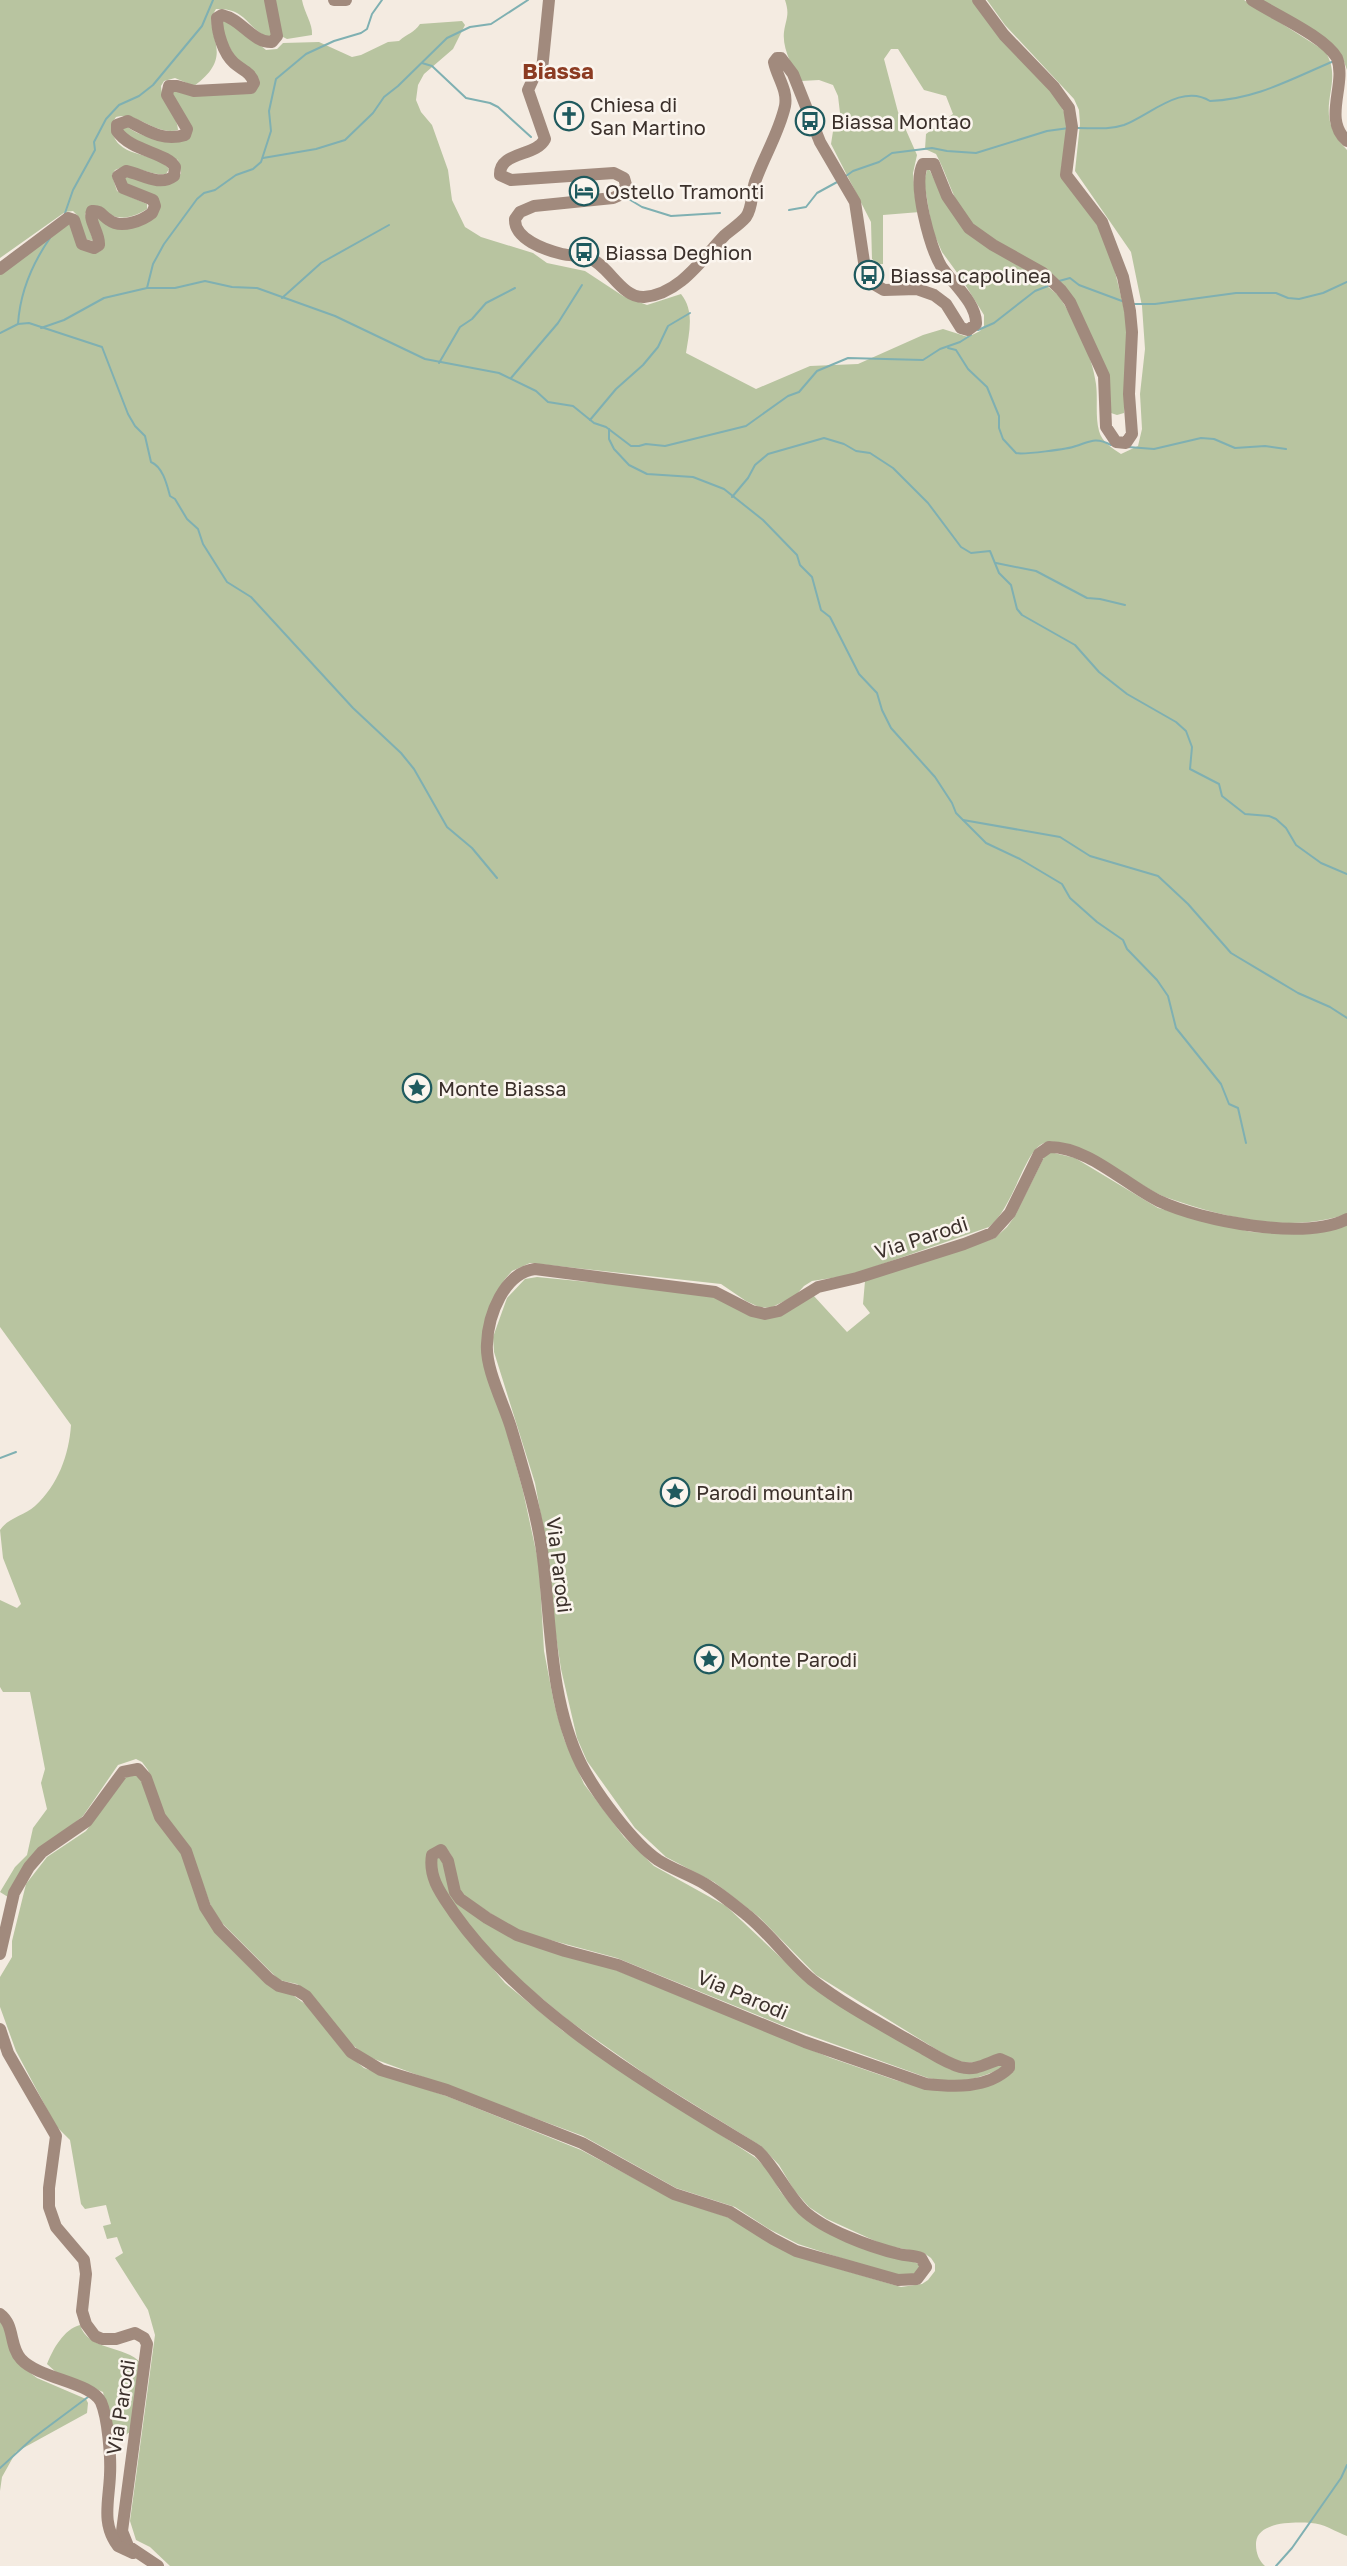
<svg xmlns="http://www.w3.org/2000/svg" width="1347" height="2566" viewBox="0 0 1347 2566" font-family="'Golos Text',sans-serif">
<rect width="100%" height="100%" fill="#f4ebe1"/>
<!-- green -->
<g fill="#b8c4a0">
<path d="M 0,0 L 267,0 L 272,32 L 270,37 C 249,33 248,7 216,9 C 199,33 240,53 194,86 L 175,78 L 164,81 L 161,86 C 162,105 178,116 178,130 C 155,136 137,111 116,117 L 112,123 C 110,161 157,150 169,169 L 166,174 C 148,176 133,162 115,170 L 112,175 L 117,191 L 147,204 L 147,209 C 122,224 114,217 90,206 L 85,214 L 93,241 L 86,239 L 78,216 L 73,211 L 65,212 L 0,258 Z"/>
<path d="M 275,0 L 302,0 C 304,12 313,24 312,35 L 287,39 L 279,35 Z"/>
<path d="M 785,0 L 972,0 C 991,21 1064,98 1067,120 C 1069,135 1063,155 1061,171 L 1095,220 L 1112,260 L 1120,292 L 1127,322 L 1124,413 L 1117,415 L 1111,413 L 1068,291 C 1042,260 996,252 970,221 C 953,202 948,176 936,154 L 925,149 L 926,134 L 953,114 L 946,96 L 924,90 L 898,49 L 891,49 L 884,59 L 898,112 L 917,155 L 913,173 L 915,197 L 920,212 L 883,215 L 883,264 L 878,264 L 872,259 L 871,222 L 831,144 L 834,125 L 840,113 L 838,96 L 833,85 L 819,80 L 801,81 C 793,68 782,49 784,32 C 786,18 790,15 785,0 Z"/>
<path d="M 987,0 L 1244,0 L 1325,51 C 1347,86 1308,110 1347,150 L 1347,1214 C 1288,1234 1222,1217 1165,1197 C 1139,1187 1068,1130 1042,1144 C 1024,1153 1013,1208 989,1227 L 851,1275 L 812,1281 L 804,1286 L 795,1296 L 770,1308 L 759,1307 L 746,1301 L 721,1284 L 530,1263 L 512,1271 L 505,1279 L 498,1290 L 482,1341 L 523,1491 L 539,1565 L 544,1651 L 554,1703 L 564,1739 L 584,1784 L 624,1837 L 654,1866 L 726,1906 L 811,1986 L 949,2069 C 969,2076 979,2073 998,2064 L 1006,2066 C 977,2080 960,2084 928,2078 L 784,2026 L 617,1958 L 517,1931 L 463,1895 C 452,1880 460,1853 440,1845 L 428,1852 L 459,1928 L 505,1983 L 563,2031 L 756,2158 L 769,2171 L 780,2191 L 796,2211 L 921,2265 L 920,2273 L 902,2278 L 798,2244 L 769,2229 L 735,2207 L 676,2188 L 583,2136 L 366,2056 L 344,2038 L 313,1996 L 297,1984 L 279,1980 L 220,1921 L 211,1906 L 189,1847 L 159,1807 L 148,1770 L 142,1762 L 136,1759 L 118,1765 L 83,1816 L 68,1828 L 8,1897 L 0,1892 L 15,1867 L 27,1855 L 33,1828 L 47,1809 L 41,1783 L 45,1769 L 30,1692 L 3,1692 L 0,1687 L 0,1600 L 17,1608 L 21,1604 L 3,1558 L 0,1530 C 9,1517 24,1516 35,1506 C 58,1485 69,1455 71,1425 L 0,1327 L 0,274 L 69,222 L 96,253 L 102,250 L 94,216 L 104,222 L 158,213 L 127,186 L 122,177 L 178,178 L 181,173 L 178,160 L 131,139 L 121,131 L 126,126 C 144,140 164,140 186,139 L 171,91 L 254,91 L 225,39 L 221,20 L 235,25 L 266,50 L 277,49 L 283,43 L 319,42 L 352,57 L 361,55 L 388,42 L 399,41 C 408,33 414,33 420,24 L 462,21 L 465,25 L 453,49 L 424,74 L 418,85 L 416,100 L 421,112 L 432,125 L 448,170 L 452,200 L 465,227 L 481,237 L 533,253 L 547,263 L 585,271 L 623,296 L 647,305 L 681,294 C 695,311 689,333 686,353 L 756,389 L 810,366 L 858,364 L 923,335 L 943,329 L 968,337 L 980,331 L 984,326 L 984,315 L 961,278 L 942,252 L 932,229 L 924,181 L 928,167 L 946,203 L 1058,295 C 1075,320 1092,354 1096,384 C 1098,399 1095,416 1099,431 C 1102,442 1112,448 1121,454 L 1138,446 L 1142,429 L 1140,394 L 1145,349 L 1142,306 L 1131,252 L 1075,171 L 1080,124 L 1079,110 L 1074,99 L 1005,25 Z"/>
<polygon points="1262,0 1347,0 1347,70 1342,56"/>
<path d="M 1050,1152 L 1075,1158 L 1158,1208 L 1251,1232 L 1296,1234 L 1347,1225 L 1347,2536 C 1336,2532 1323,2523 1311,2523 C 1295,2522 1255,2521 1256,2545 C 1256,2553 1259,2561 1265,2566 L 170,2566 L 150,2547 L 136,2540 L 130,2521 L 155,2335 L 148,2310 L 115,2258 L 123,2253 L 117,2237 L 107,2239 L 103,2226 L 111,2224 L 106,2205 L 85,2209 L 81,2204 L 70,2140 L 56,2126 L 16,2051 L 0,2007 L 0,1977 L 12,1957 L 12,1941 L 26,1884 L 47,1857 L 86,1831 L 126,1777 L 138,1775 L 141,1780 L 155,1818 L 181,1853 L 215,1932 L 260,1978 L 294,1996 L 308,2006 L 343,2051 L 364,2068 L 449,2097 L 581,2150 L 671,2198 L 730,2218 L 795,2256 L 901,2287 L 922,2284 L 928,2280 L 935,2271 L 935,2264 L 931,2258 L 924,2253 L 884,2245 L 827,2219 L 809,2207 L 794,2190 L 779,2165 L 761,2146 L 648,2076 L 568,2020 L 510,1972 L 465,1921 L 442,1887 L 434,1862 L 440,1854 L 455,1898 L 496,1929 L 616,1970 L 831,2058 L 895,2080 L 924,2088 L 1005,2078 L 1014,2071 L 1011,2058 L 1001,2054 C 983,2061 972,2066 952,2059 L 816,1975 L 759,1917 L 714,1882 L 666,1857 L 635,1828 L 587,1761 L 577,1738 L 561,1669 L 553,1616 L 550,1565 L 535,1483 L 494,1352 L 493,1337 L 507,1298 L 525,1279 L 537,1277 L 712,1294 L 766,1319 L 813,1295 L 847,1332 L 870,1313 L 863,1304 L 865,1281 L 995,1238 L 1007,1227 L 1015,1216 L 1044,1157 Z"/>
<polygon points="0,2320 21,2366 37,2378 86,2399 88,2403 87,2413 16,2452 2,2477 0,2491"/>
<path d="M 80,2325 C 88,2351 125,2345 141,2363 L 130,2432 L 124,2436 L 116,2436 L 111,2427 L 103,2392 L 57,2373 L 47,2364 C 53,2349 64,2329 80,2325 Z"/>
</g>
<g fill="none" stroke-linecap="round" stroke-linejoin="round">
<!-- stream -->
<g stroke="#7fb0b2" stroke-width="2">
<polyline points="422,63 432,66 466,98 490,103 498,107 531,137"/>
<path d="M 1077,128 C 1093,128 1109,130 1124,125 C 1150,115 1182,83 1210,101 C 1255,100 1293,78 1334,61"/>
<polyline points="263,158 316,149 345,140 373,113 384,97 398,86 447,38 470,27 491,24 528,0"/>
<polyline points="846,176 853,171 879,162 892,153 932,148 947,151 976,153 1047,131 1069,128"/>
<polyline points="627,198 642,207 671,216 720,213"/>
<polyline points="789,210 806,207 817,193 839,181"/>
<polyline points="64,216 73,190 95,150 94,142 106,119 119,105 139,96 153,85 202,26 213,0"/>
<polyline points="1059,281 1070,278 1079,285 1122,301"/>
<polyline points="147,288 153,264 164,244 197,199 204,193 215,190 236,175 253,169 261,162 271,131 269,111 276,79 306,54 334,41 361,33 367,29 372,14 382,0"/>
<polyline points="282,298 321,263 389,225"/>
<polyline points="1134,304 1155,304 1236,293 1276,293 1288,298 1299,299 1323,293 1347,282"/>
<path d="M 18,324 C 20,293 32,264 50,238"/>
<polyline points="41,328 64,320 104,298 147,288 175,288 205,281 232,287 257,288 335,316 425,359 499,373 536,391 548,402 573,406 594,423 606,427 631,446 639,446 646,444 665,446 746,426 788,396 799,392 817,371 848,358 923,360 940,349 960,342 971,335"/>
<polyline points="978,330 994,323 1035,291 1048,286"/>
<path d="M 0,333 L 18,324 L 29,323 L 102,347 L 128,414 L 135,426 L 145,436 L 151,462 C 163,467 167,485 170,496 L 175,499 L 187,519 L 198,529 L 203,544 L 227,582 L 251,597 L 353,708 L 401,753 L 414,769 L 447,827 L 472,848 L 497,878"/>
<path d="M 948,348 L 956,350 L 968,369 L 987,387 L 999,416 L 999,428 L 1003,439 L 1016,453 C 1022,455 1069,449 1076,446 C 1091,441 1096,437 1111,445"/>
<polyline points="439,363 460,327 472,319 486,303 515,288"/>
<polyline points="511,378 558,323 582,285"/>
<polyline points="590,420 616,389 643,365 658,347 668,326 690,313"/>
<polyline points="609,429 609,439 614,449 629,465 647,474 693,477 724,489 763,520 797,555 800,565 812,577 821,610 830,617 859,674 877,693 882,710 891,728 935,777 952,803 956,813 986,843 1020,859 1062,884 1070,898 1097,922 1123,940 1127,949 1157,980 1168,996 1176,1028 1221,1084 1229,1104 1238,1108 1246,1143"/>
<polyline points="1128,447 1154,449 1201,438 1214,439 1235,448 1265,446 1286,449"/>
<polyline points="732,497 748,478 755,465 768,454 824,438 844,444 856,451 870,453 893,468 928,503 961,547 971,553 990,551 999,573 1011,585 1017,609 1022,615 1075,645 1099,672 1127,694 1176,722 1186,731 1192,747 1190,769 1219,784 1222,796 1245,814 1269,816 1276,819 1286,828 1296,845 1321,863 1347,874"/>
<polyline points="996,563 1036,571 1087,598 1100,599 1125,605"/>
<polyline points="963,820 1060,837 1090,856 1158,876 1188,904 1231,953 1298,993 1330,1007 1347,1018"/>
<polyline points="0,1458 16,1452"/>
<polyline points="0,2468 33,2438 88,2397"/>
<polyline points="1276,2566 1292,2548 1341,2478 1347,2465"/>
</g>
<!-- secondary -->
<g stroke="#a18a7d" stroke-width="12">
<polyline points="334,0 346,0"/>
<path d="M 549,0 L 542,70 L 534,77 L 528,90 L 545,139 C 536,157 499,151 500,175 L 511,180 L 614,173 L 624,178 L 626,185 L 622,194 L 613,198 L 534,206 L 520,212 L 515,219 C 514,239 545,250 562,254 C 571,256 580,255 589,258 C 609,265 621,298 644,297 C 680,294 702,259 725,235 C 732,229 740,224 746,217 C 753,207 751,194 755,182 C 764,156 779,133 785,106 C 788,90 777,77 774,62 L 777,58 L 781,58 L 793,74 L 820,142 L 855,202 L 864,262 L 872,283 L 884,290 L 917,289 L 934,295 L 946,304 L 961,328 L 968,330 L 976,324 C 977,303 952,283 941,266 C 930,247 912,183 923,164 L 934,164 L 947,196 L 969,228 L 993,245 L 1043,273 L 1061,290 L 1070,302 L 1104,376 L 1106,427 L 1116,442 L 1126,443 L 1132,434 L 1129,394 L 1132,332 L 1130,311 L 1123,277 L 1102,222 L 1066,175 L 1072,127 L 1069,108 L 1054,87 L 1004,35 L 978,0"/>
<path d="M 1252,0 C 1275,15 1324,36 1337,58 C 1347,85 1322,119 1347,141"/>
<path d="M 0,269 L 68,218 L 74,220 L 82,244 L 94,248 L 99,245 C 100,233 88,221 92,211 C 101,210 102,216 109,220 C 121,229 142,221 152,213 L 155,206 L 153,200 L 123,188 L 118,176 L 126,171 C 142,174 159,187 174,176 L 175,167 C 168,153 130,151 117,131 L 117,125 L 128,121 C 146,130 163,142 185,135 L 187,129 L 167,95 L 169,86 L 177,86 L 194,91 L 251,88 L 254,83 C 251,72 242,70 234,63 C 223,53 217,32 217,18 L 222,15 C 241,19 253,43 272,42 L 277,36 L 270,0"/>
<path d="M 0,1954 L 14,1893 L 29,1867 L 42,1852 L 87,1821 L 123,1772 L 138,1769 L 146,1778 L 160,1817 L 186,1851 L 205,1907 L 219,1929 L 269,1979 L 279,1986 L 298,1991 L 306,1996 L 351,2052 L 381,2070 L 447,2090 L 582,2143 L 674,2194 L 730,2212 L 773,2239 L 796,2251 L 898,2280 L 917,2279 L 926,2267 L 921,2258 C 914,2255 907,2256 899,2254 C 870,2247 824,2230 803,2210 C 785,2192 776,2168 758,2151 C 653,2087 526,2015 454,1913 C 442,1895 428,1878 432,1855 L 441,1850 L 448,1861 L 455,1892 L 460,1899 L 487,1918 L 517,1935 L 565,1951 L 618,1965 L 805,2042 L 926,2084 C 953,2087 987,2089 1009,2068 L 1009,2063 L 1000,2059 C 985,2064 976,2071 960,2067 C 945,2063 930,2052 917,2045 C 882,2025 844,2005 812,1980 C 789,1961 771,1935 748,1916 C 734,1905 720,1893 705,1884 C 690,1875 672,1869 658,1860 C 633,1843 595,1792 581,1764 C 551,1703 551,1632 544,1566 C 539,1520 525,1475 512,1431 C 505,1406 485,1369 487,1344 C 488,1315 504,1273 535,1269 L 715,1292 L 752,1311 L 765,1314 L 779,1311 L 818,1287 L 857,1278 L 964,1244 L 992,1233 L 1010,1213 L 1039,1154 L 1049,1147 C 1089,1147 1124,1184 1159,1201 C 1202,1221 1304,1241 1347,1219"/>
<polyline points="0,2029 8,2053 56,2136 49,2188 49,2207 56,2227 84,2260 86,2274 82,2311 86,2324 95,2336 102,2339 116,2339 135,2333 144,2338 147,2344 122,2531 128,2546 158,2566"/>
<path d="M 0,2314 C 15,2325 9,2346 21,2359 C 39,2379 91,2382 101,2402 C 108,2418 111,2457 110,2475 C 109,2501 101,2524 118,2546 L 133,2553"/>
</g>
</g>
<!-- icons -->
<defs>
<g id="church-ring" transform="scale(1.5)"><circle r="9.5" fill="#fbf5ee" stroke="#1f5a5e" stroke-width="1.5"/><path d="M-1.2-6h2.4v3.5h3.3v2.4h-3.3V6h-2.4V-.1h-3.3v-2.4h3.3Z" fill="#1f5a5e"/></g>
<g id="bus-ring" transform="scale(1.5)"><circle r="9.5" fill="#fbf5ee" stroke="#1f5a5e" stroke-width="1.5"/><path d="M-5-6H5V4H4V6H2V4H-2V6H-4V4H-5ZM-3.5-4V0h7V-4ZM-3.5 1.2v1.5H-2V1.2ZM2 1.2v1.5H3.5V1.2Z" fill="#1f5a5e"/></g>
<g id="hotel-ring" transform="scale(1.5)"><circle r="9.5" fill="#fbf5ee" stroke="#1f5a5e" stroke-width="1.5"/><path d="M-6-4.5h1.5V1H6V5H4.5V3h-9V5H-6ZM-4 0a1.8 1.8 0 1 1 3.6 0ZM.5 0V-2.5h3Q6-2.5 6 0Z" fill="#1f5a5e"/></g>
<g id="sight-ring" transform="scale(1.5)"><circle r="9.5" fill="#fbf5ee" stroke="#1f5a5e" stroke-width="1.5"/><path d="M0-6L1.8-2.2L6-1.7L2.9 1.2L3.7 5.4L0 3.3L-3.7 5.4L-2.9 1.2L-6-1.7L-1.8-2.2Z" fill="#1f5a5e"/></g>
</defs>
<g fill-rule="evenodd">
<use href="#church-ring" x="569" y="116"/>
<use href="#bus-ring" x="810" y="121"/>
<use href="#hotel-ring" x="584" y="191"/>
<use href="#bus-ring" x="584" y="252"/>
<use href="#bus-ring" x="869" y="275"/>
<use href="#sight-ring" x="417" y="1088"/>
<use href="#sight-ring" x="675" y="1492"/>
<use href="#sight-ring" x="709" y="1659"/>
</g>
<g text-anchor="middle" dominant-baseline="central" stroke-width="5" stroke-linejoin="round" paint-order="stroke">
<!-- poi labels -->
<g font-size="20" fill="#3b302b" stroke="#fbf5ee" text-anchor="start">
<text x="590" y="104">Chiesa di<tspan x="590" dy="23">San Martino</tspan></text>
<text x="831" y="121">Biassa Montao</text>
<text x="605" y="191">Ostello Tramonti</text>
<text x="605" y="252">Biassa Deghion</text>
<text x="890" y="275">Biassa capolinea</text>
<text x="438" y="1088">Monte Biassa</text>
<text x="696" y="1492">Parodi mountain</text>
<text x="730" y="1659">Monte Parodi</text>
</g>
<!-- street labels -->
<g font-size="20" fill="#3b302b" stroke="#fbf5ee">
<text transform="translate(921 1237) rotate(-18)">Via Parodi</text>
<text transform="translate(560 1565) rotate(83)">Via Parodi</text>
<text transform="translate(743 1994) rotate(23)">Via Parodi</text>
<text transform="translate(120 2407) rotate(-81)">Via Parodi</text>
</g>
<!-- quarter labels -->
<g font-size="22" font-weight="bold" fill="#8c3b22" stroke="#fbf5ee">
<text x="558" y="70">Biassa</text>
</g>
</g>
</svg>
